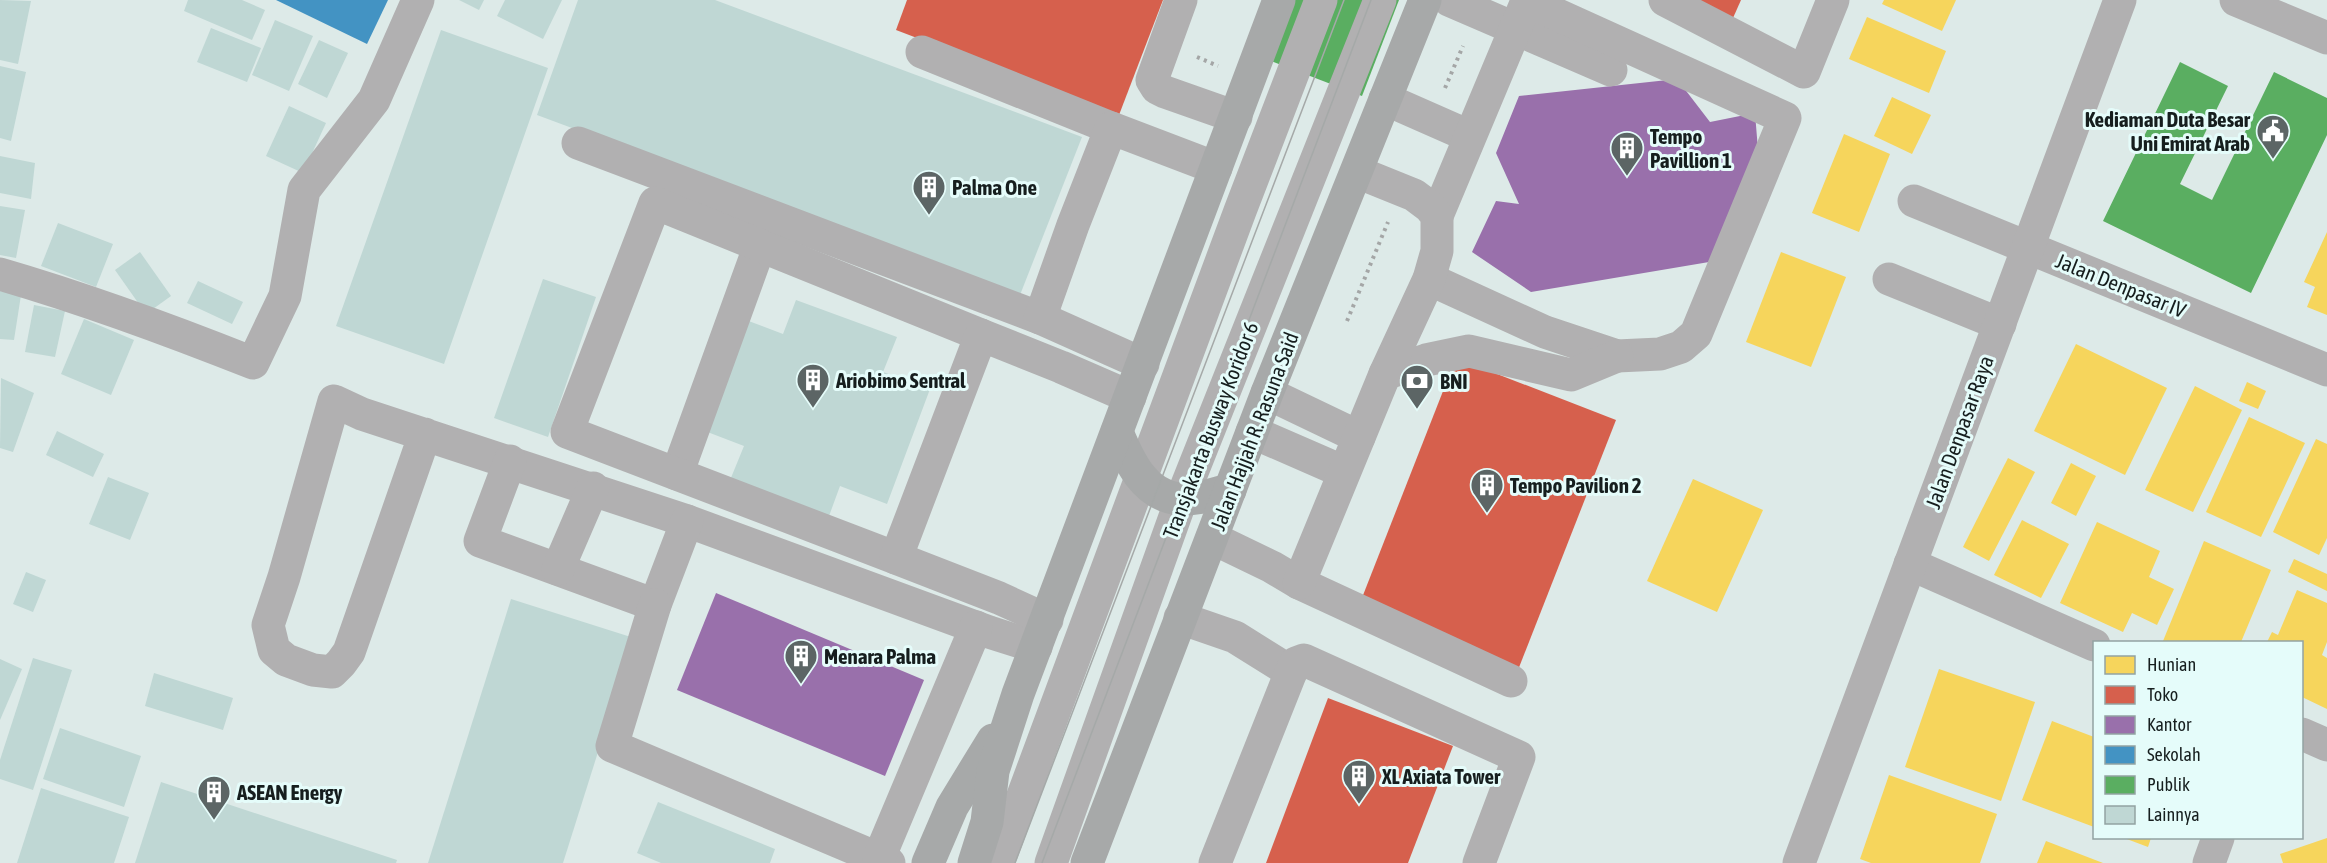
<svg xmlns="http://www.w3.org/2000/svg" width="2327" height="863" viewBox="0 0 2327 863" font-family="'Asap Condensed',sans-serif">
<rect width="100%" height="100%" fill="#ddeae8"/>
<!-- homes -->
<g fill="#f6d55c">
<polygon points="1884,0 1956,0 1942,31 1882,4"/>
<polygon points="1867,17 1946,51 1929,93 1849,59"/>
<polygon points="1892,97 1931,115 1912,154 1874,136"/>
<polygon points="1844,134 1890,154 1859,232 1812,213"/>
<polygon points="2327,232 2327,315 2307,307 2315,287 2304,282"/>
<polygon points="1781,252 1846,277 1811,367 1746,342"/>
<polygon points="2076,344 2167,388 2125,475 2034,431"/>
<polygon points="2247,382 2266,391 2258,409 2239,401"/>
<polygon points="2195,386 2242,410 2193,512 2145,490"/>
<polygon points="2249,417 2305,443 2261,537 2206,512"/>
<polygon points="2316,439 2327,444 2327,538 2319,555 2273,532"/>
<polygon points="2008,458 2035,472 1989,561 1963,547"/>
<polygon points="2071,463 2096,476 2076,516 2051,503"/>
<polygon points="1693,479 1763,510 1717,612 1647,581"/>
<polygon points="2022,520 2069,544 2041,598 1994,575"/>
<polygon points="2097,522 2160,551 2149,577 2174,589 2157,625 2132,613 2123,632 2060,603"/>
<polygon points="2204,541 2271,570 2241,642 2163,641"/>
<polygon points="2294,559 2327,574 2327,591 2288,572"/>
<polygon points="2297,590 2327,603 2327,642 2322,655 2327,658 2327,709 2302,697 2302,642 2267,642 2272,632 2278,635"/>
<polygon points="1939,669 2035,702 2001,801 1905,767"/>
<polygon points="2052,721 2094,737 2094,827 2022,800"/>
<polygon points="1889,775 1997,814 1980,863 1871,863 1860,859"/>
<polygon points="2124,838 2151,838 2148,847"/>
<polygon points="2327,838 2327,863 2283,863 2280,854"/>
<polygon points="2046,841 2103,863 2037,863"/>
</g>
<!-- shops -->
<g fill="#d6604d">
<polygon points="907,0 1163,0 1119,115 896,30"/>
<polygon points="1695,0 1741,0 1733,18"/>
<polygon points="1456,358 1616,420 1518,670 1358,608"/>
<polygon points="1328,698 1453,746 1408,863 1266,863"/>
</g>
<!-- offices -->
<g fill="#9970ab">
<polygon points="1677,79 1710,122 1755,113 1758,150 1715,261 1531,292 1472,252 1496,201 1519,204 1496,153 1519,96"/>
<polygon points="716,593 924,680 885,776 677,690"/>
</g>
<!-- schools -->
<polygon fill="#4393c3" points="276,0 388,0 367,44"/>
<!-- public -->
<g fill="#5aae61">
<polygon points="1295,0 1399,0 1362,96 1271,61"/>
<polygon points="2180,62 2228,86 2180,184 2212,200 2274,72 2327,98 2327,135 2251,293 2103,221"/>
</g>
<!-- building -->
<g fill="#bfd7d4">
<polygon points="0,0 31,1 18,64 0,60"/>
<polygon points="188,0 242,0 265,10 252,40 184,11"/>
<polygon points="459,0 484,0 479,10"/>
<polygon points="505,0 562,0 543,39 497,16"/>
<polygon points="578,0 715,0 1082,137 1020,295 537,115"/>
<polygon points="275,20 313,36 289,91 252,75"/>
<polygon points="211,28 261,48 247,82 197,62"/>
<polygon points="441,30 548,68 444,364 336,326"/>
<polygon points="319,40 348,53 327,98 298,84"/>
<polygon points="0,66 26,72 11,141 0,138"/>
<polygon points="289,106 326,123 303,173 266,156"/>
<polygon points="0,156 35,163 31,199 0,193"/>
<polygon points="0,206 25,210 16,258 0,255"/>
<polygon points="58,223 113,244 96,287 41,266"/>
<polygon points="140,252 171,296 146,314 115,270"/>
<polygon points="543,279 596,297 548,437 494,418"/>
<polygon points="198,281 243,302 232,324 187,303"/>
<polygon points="0,291 21,295 14,340 0,339"/>
<polygon points="796,300 897,337 883,372 930,389 887,504 840,486 825,527 726,490 744,446 697,428 738,317 783,334"/>
<polygon points="34,305 65,311 55,357 25,352"/>
<polygon points="84,319 134,340 111,395 61,374"/>
<polygon points="1,378 34,393 13,452 0,448"/>
<polygon points="57,431 104,454 93,477 46,455"/>
<polygon points="108,477 149,493 130,540 89,524"/>
<polygon points="26,572 46,580 33,612 13,604"/>
<polygon points="511,599 634,638 563,863 428,863"/>
<polygon points="33,658 72,670 33,790 0,779 0,760"/>
<polygon points="0,659 22,669 0,720"/>
<polygon points="154,673 233,698 223,730 145,706"/>
<polygon points="60,728 141,756 124,807 43,779"/>
<polygon points="161,782 397,860 396,863 135,863"/>
<polygon points="41,788 129,817 114,863 17,863"/>
<polygon points="658,802 775,849 770,863 661,863 637,853"/>
</g>
<g fill="none" stroke-linecap="round" stroke-linejoin="round">
<!-- path -->
<g stroke="#a4a6a6" stroke-width="4" stroke-dasharray="3 4.5" stroke-linecap="butt">
<polyline points="1197,57 1218,66"/>
<polyline points="1445,88 1463,46"/>
<polyline points="1347,321 1388,222"/>
</g>
<!-- minor -->
<g stroke="#b1b0b1" stroke-width="33">
<polyline points="1181,0 1152,80 1157,88 1165,92 1236,117"/>
<polyline points="1449,0 1611,70"/>
<polyline points="1665,0 1804,72 1833,0"/>
<polyline points="2236,0 2327,38"/>
<polyline points="922,52 1111,128"/>
<polyline points="1385,99 1469,136"/>
<polyline points="578,143 1040,318"/>
<polyline points="1914,201 2327,370"/>
<path d="M 0,274 C 86,299 170,330 253,363 L 285,296 L 304,190 L 374,100 L 418,0"/>
<polyline points="1429,279 1545,332 1617,356 1660,354 1681,347 1696,334 1785,118 1527,1 1437,216"/>
<polyline points="1889,279 2000,324"/>
<polyline points="1143,364 1040,318 1073,225 1111,128 1216,168"/>
<polyline points="1385,374 1426,360 1469,351 1571,375 1617,356"/>
<polyline points="1267,393 1359,437"/>
<polyline points="1252,432 1344,472"/>
<polyline points="425,434 349,652 341,663 332,672 313,670 286,660 274,650 268,625 284,577 334,401 362,414 687,521 989,632 1036,647"/>
<polyline points="510,461 480,541 655,605 687,521"/>
<polyline points="677,474 760,245"/>
<polyline points="1212,538 1272,567 1299,583 1511,681"/>
<polyline points="896,558 567,432 655,203 981,335"/>
<polyline points="1910,564 2094,645"/>
<polyline points="558,569 593,488"/>
<polyline points="1299,583 1385,374 1429,279 1437,251 1437,216 1430,207 1414,195 1357,172"/>
<polyline points="655,605 612,746 889,863"/>
<polyline points="1180,618 1235,637 1291,672"/>
<polyline points="1047,620 999,598 896,558 981,335 1061,367 1130,397"/>
<polyline points="2302,734 2327,745"/>
<polyline points="879,858 976,627"/>
<polyline points="998,863 1240,211 1321,0"/>
<polyline points="1051,863 1181,500 1380,0"/>
<polyline points="1215,863 1291,672 1296,663 1304,660 1519,757 1479,863"/>
<polyline points="1799,863 2120,0"/>
<polyline points="2209,863 2218,838"/>
</g>
<!-- major -->
<g stroke="#a7a9a9" stroke-width="33">
<path d="M 1117,432 C 1129,461 1144,495 1179,499 C 1195,501 1214,493 1230,490"/>
<polyline points="928,863 952,807 993,740"/>
<polyline points="974,863 987,822 993,771 1018,694 1279,0"/>
<polyline points="1087,863 1267,393 1425,0"/>
</g>
<!-- tram -->
<g stroke="#a5a9a8" stroke-width="1.5">
<polyline points="1015,863 1344,0"/>
<polyline points="1042,863 1371,0"/>
</g>
</g>
<!-- icons -->
<defs>
<g id="civic-pin" transform="scale(1.725)"><path d="M0 17L-7.5 6A9.5 9.5 0 1 1 7.5 6Z" fill="#5c6565" stroke="#e5fcfa"/><path d="M-.6-6.5H3V-4.5H.6V-3L4-1V1h2V6H-6V1h2V-1L-.6-3ZM-1.2 2.5V6h2.4V2.5Z" fill="#fff"/></g>
<g id="building-pin" transform="scale(1.725)"><path d="M0 17L-7.5 6A9.5 9.5 0 1 1 7.5 6Z" fill="#5c6565" stroke="#e5fcfa"/><path d="M-4-6H4V6H1V3H-1V6H-4ZM-2.5-4.3h1.7v1.8h-1.7ZM.8-4.3h1.7v1.8H.8ZM-2.5-1h1.7V.8h-1.7ZM.8-1h1.7V.8H.8Z" fill="#fff"/></g>
<g id="bank-pin" transform="scale(1.725)"><path d="M0 17L-7.5 6A9.5 9.5 0 1 1 7.5 6Z" fill="#5c6565" stroke="#e5fcfa"/><path d="M-6-4H6V4H-6ZM0-2.3a2.3 2.3 0 1 0 0 4.6a2.3 2.3 0 1 0 0-4.6Z" fill="#fff"/></g>
</defs>
<g fill-rule="evenodd">
<use href="#civic-pin" x="2273" y="131"/>
<use href="#building-pin" x="1627" y="148"/>
<use href="#building-pin" x="929" y="187"/>
<use href="#building-pin" x="813" y="380"/>
<use href="#bank-pin" x="1417" y="381"/>
<use href="#building-pin" x="1487" y="485"/>
<use href="#building-pin" x="801" y="656"/>
<use href="#building-pin" x="1359" y="776"/>
<use href="#building-pin" x="214" y="792"/>
</g>
<g text-anchor="middle" dominant-baseline="central" stroke-width="6" stroke-linejoin="round" paint-order="stroke">
<!-- poi labels -->
<g font-size="21" font-weight="bold" fill="#161e1e" stroke="#e5fcfa" text-anchor="start">
<text x="2250" y="119" text-anchor="end">Kediaman Duta Besar<tspan x="2250" dy="24">Uni Emirat Arab</tspan></text>
<text x="1650" y="136">Tempo<tspan x="1650" dy="24">Pavillion 1</tspan></text>
<text x="952" y="187">Palma One</text>
<text x="836" y="380">Ariobimo Sentral</text>
<text x="1440" y="381">BNI</text>
<text x="1510" y="485">Tempo Pavilion 2</text>
<text x="824" y="656">Menara Palma</text>
<text x="1382" y="776">XL Axiata Tower</text>
<text x="237" y="792">ASEAN Energy</text>
</g>
<!-- street labels -->
<g font-size="21" fill="#161e1e" stroke="#e5fcfa">
<text transform="translate(2121 285) rotate(22)">Jalan Denpasar IV</text>
<text transform="translate(1210 430) rotate(-69)">Transjakarta Busway Koridor 6</text>
<text transform="translate(1254 431) rotate(-69)">Jalan Hajjah R. Rasuna Said</text>
<text transform="translate(1959 432) rotate(-70)">Jalan Denpasar Raya</text>
</g>
</g>
<!-- legend -->
<rect x="2093" y="641" width="210" height="198" fill="#e5fcfa" stroke="#92a3a2" stroke-width="1.5"/>
<rect x="2105" y="656" width="30" height="18" fill="#f6d55c" stroke="#92a3a2" stroke-width="1.5"/>
<text x="2147" y="671" font-size="18" fill="#161e1e">Hunian</text>
<rect x="2105" y="686" width="30" height="18" fill="#d6604d" stroke="#92a3a2" stroke-width="1.5"/>
<text x="2147" y="701" font-size="18" fill="#161e1e">Toko</text>
<rect x="2105" y="716" width="30" height="18" fill="#9970ab" stroke="#92a3a2" stroke-width="1.5"/>
<text x="2147" y="731" font-size="18" fill="#161e1e">Kantor</text>
<rect x="2105" y="746" width="30" height="18" fill="#4393c3" stroke="#92a3a2" stroke-width="1.5"/>
<text x="2147" y="761" font-size="18" fill="#161e1e">Sekolah</text>
<rect x="2105" y="776" width="30" height="18" fill="#5aae61" stroke="#92a3a2" stroke-width="1.5"/>
<text x="2147" y="791" font-size="18" fill="#161e1e">Publik</text>
<rect x="2105" y="806" width="30" height="18" fill="#bfd7d4" stroke="#92a3a2" stroke-width="1.5"/>
<text x="2147" y="821" font-size="18" fill="#161e1e">Lainnya</text>
</svg>
